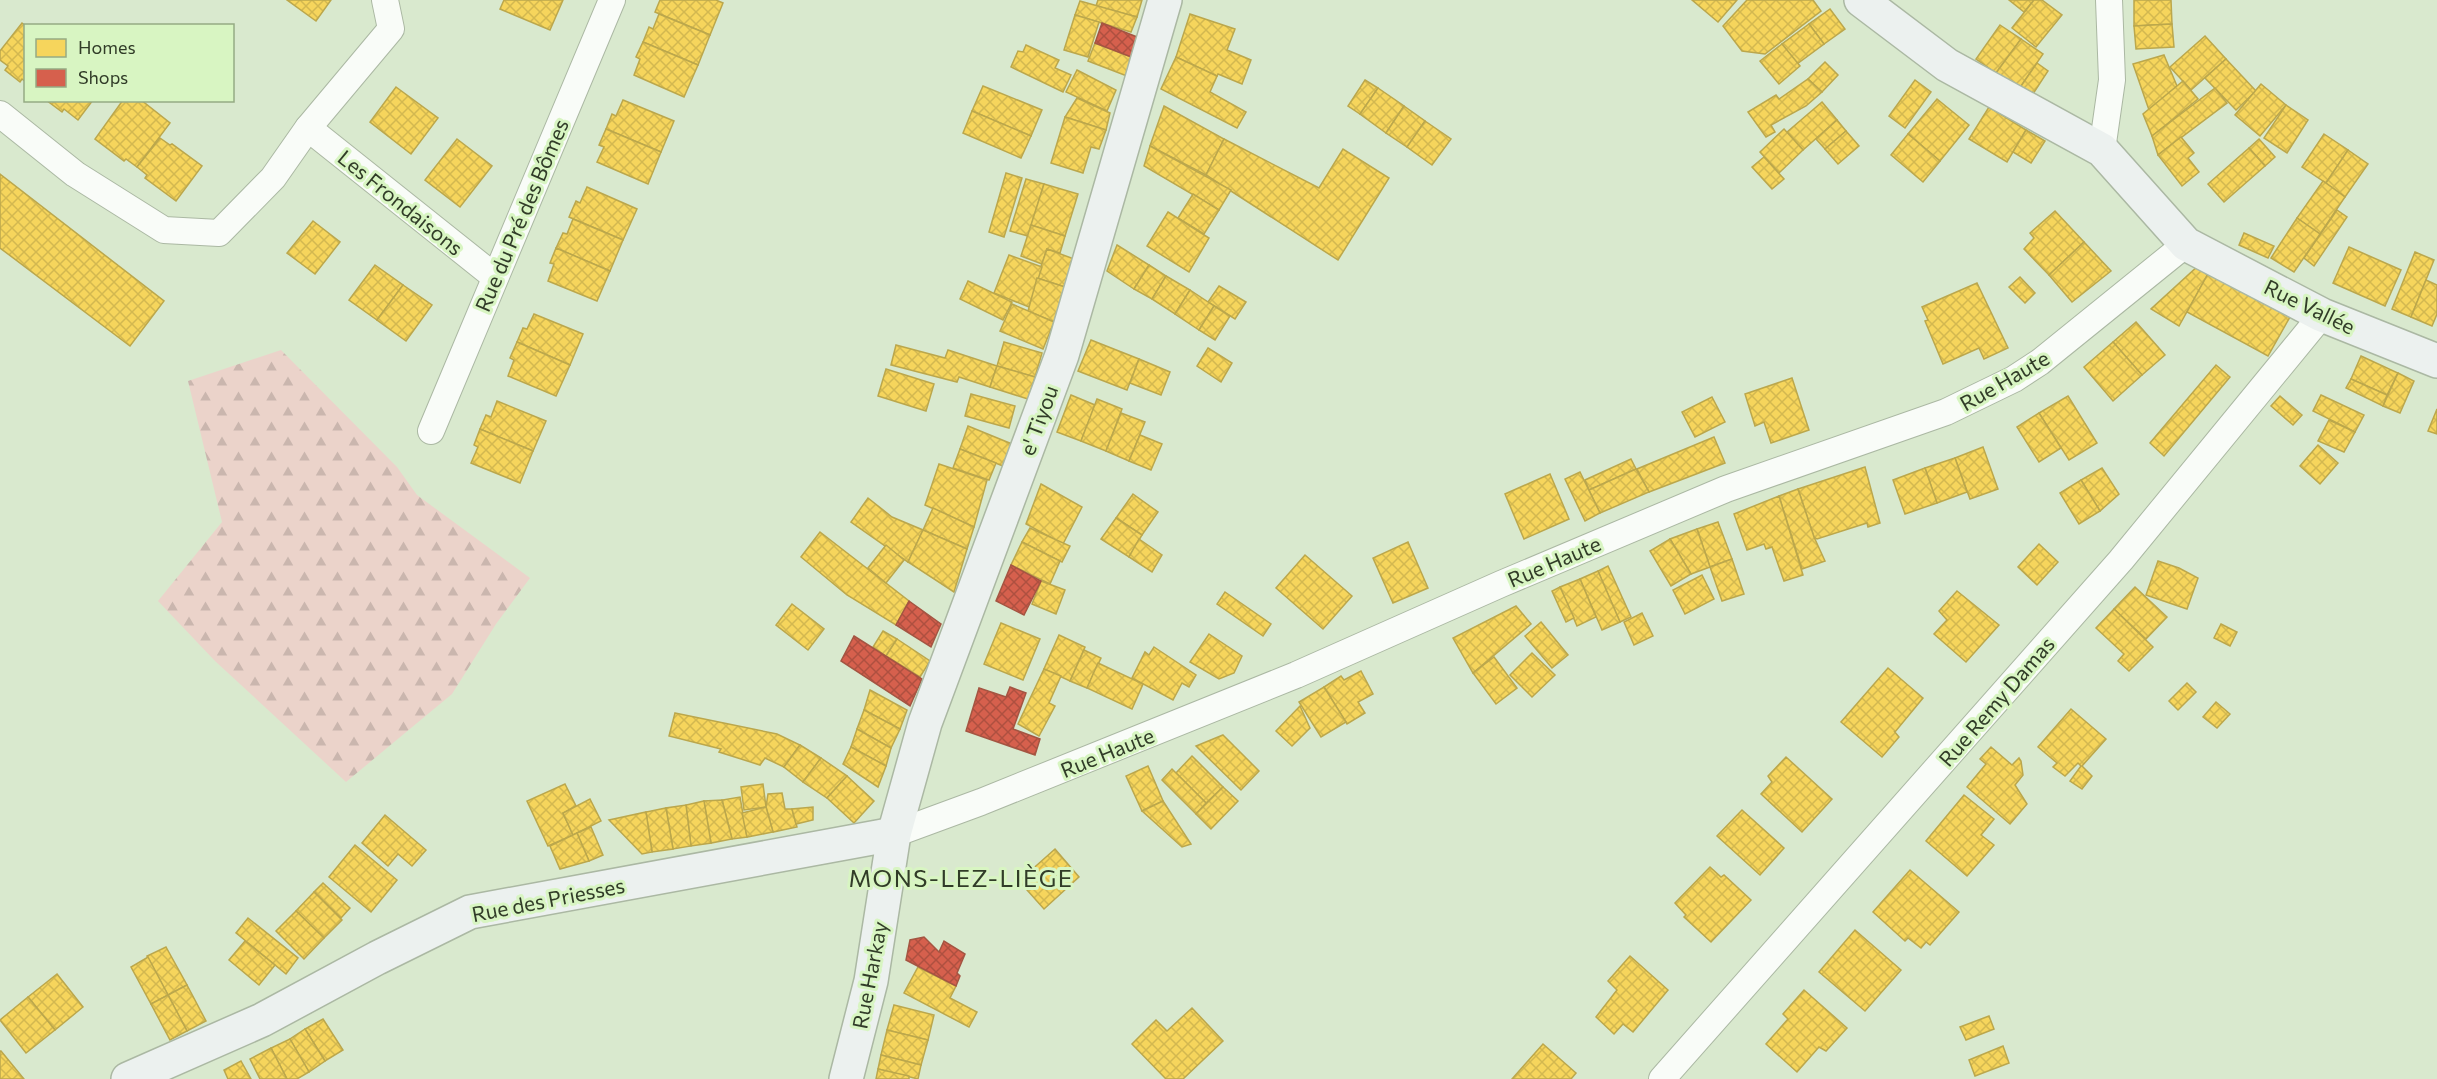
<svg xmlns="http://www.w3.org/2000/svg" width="2437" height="1079" viewBox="0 0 2437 1079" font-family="Commissioner,sans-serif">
<defs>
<pattern id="forest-firs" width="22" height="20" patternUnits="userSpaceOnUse" patternTransform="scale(1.5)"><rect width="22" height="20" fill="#ebd3ca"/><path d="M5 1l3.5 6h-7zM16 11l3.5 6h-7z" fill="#cab6ae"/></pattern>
<pattern id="homes-cross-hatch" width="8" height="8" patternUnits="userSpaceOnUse" patternTransform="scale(1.5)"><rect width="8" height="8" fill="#f6d55c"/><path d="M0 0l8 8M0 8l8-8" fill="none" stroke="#d3b850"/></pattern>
<pattern id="shops-cross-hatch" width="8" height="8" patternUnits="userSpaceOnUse" patternTransform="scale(1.5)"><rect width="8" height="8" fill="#d6604d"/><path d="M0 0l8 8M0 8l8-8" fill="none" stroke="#ae5040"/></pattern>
</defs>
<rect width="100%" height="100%" fill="#d9e9ce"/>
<!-- forest -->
<polygon fill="url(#forest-firs)" points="281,350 397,467 417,495 530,578 496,624 452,694 346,782 215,661 158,601 222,522 188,381"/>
<!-- homes -->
<g fill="url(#homes-cross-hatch)" stroke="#bba74c" stroke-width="1.5">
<polygon points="287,0 331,0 316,21"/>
<polygon points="504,0 563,0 550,30 500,9"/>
<polygon points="660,0 716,0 723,3 710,35 655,12"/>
<polygon points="1098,0 1142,0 1137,17 1096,6"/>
<polygon points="1692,0 1737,0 1718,22"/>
<polygon points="1747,0 1813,0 1821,11 1765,54 1742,51 1723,26"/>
<polygon points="2009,0 2034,0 2024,12"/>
<polygon points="2034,0 2042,0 2062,15 2036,47 2012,28"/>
<polygon points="2134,0 2171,0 2172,24 2134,26"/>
<polygon points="1080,1 1137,17 1131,32 1075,15"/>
<polygon points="1830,9 1845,29 1824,44 1809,24"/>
<polygon points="659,14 710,35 698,65 643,42 649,27 653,29"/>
<polygon points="1190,14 1235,29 1227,50 1251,60 1242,84 1218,74 1217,76 1176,57"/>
<polygon points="1075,15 1099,22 1088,57 1064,50"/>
<polygon points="22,23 26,26 26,82 22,79 20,82 5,70 8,66 0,60 0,51"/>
<polygon points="1809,24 1824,44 1797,64 1782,44"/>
<polygon points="2172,24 2174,47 2136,49 2134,26"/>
<polygon points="2000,25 2021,39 1996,73 1976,59"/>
<polygon points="2205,36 2226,59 2191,90 2170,67"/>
<polygon points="2021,39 2043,54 2019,89 1996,73"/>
<polygon points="643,42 698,65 684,97 634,75 640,59 636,57"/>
<polygon points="1095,43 1134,58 1127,76 1088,61"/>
<polygon points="1782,44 1800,66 1779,84 1760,61"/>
<polygon points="1026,45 1059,60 1055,68 1071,75 1063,92 1011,67 1018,51 1023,52"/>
<polygon points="2164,55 2177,86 2149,110 2133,64"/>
<polygon points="1176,57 1217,76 1210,92 1246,112 1237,128 1161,89"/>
<polygon points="2226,59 2256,91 2236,110 2205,78"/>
<polygon points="1825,62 1838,75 1822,92 1808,79"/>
<polygon points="2037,63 2048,71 2031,97 2019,89"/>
<polygon points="1077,70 1116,90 1107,111 1066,92"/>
<polygon points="1808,79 1822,92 1806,106 1771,125 1775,132 1766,137 1748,112 1776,95 1779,99"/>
<polygon points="1365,80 1378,88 1360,114 1348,106"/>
<polygon points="1915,80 1931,92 1905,128 1889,116"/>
<polygon points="2183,81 2198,99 2152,136 2143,114"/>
<polygon points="2261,84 2286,105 2260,136 2235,115"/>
<polygon points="983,86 1042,110 1031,136 972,111"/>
<polygon points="396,87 438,118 411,154 370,122"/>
<polygon points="1378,88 1404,106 1386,133 1360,114"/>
<polygon points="2215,88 2227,103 2158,155 2152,136"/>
<polygon points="1077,98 1110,113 1106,130 1065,117"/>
<polygon points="1937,99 1969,125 1940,161 1908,134"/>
<polygon points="46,100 93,100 78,120 64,109 62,112"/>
<polygon points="123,100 141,100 170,123 137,167 126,159 124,161 95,139"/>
<polygon points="623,100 674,121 661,152 606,129 612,114 616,116"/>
<polygon points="1822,102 1837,120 1803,150 1787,132"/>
<polygon points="2286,105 2308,120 2287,153 2264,138"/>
<polygon points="1164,106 1224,139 1206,175 1150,146"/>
<polygon points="1404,106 1425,121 1407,147 1386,133"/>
<polygon points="1989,107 2026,130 2007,162 1969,139"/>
<polygon points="972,111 1031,136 1021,158 963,133"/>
<polygon points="1065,117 1106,130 1099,149 1091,147 1083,173 1051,163"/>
<polygon points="1837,120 1846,131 1825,149 1816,139"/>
<polygon points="1425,121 1451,139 1432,165 1407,147"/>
<polygon points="606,129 661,152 648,184 597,162 604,147 599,145"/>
<polygon points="1784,129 1803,150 1779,173 1760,152"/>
<polygon points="2026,130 2045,141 2031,163 2013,152"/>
<polygon points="1846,131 1859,146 1838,164 1825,149"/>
<polygon points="1908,134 1940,161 1923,182 1891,155"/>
<polygon points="2324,134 2348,150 2326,183 2302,167"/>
<polygon points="2181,137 2194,153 2188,158 2199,172 2182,186 2158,155"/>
<polygon points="160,138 170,145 172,144 202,166 176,201 145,178 147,175 137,167"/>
<polygon points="457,139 492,166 460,207 425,180"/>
<polygon points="1224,139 1319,188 1343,149 1389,178 1338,260 1206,175"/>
<polygon points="2259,139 2275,157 2265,166 2249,148"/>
<polygon points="1150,146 1231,190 1219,210 1144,166"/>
<polygon points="2249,148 2265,166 2224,202 2208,184"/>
<polygon points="2348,150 2368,164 2345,197 2326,183"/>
<polygon points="1764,157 1784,179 1772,189 1752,167"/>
<polygon points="1006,173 1022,178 1004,237 989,232"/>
<polygon points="0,174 164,301 130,346 0,248"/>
<polygon points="1026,179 1044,184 1028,236 1010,231"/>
<polygon points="2323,181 2345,197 2320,234 2297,218"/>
<polygon points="1044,184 1078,194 1065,236 1031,225"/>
<polygon points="587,187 637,209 623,240 569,217 576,201 580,203"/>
<polygon points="1193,194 1219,210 1204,234 1178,218"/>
<polygon points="2337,210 2347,217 2314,266 2304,258"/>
<polygon points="2055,211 2084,242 2049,275 2024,249 2034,238 2030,233"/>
<polygon points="1168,212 1209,238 1189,272 1147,246"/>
<polygon points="2297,218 2320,234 2294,272 2271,258"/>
<polygon points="573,219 623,240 610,271 556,248 563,233 567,234"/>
<polygon points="313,221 340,242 315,274 287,253"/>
<polygon points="1031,225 1065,236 1060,253 1047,249 1042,264 1021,256"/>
<polygon points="2244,233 2274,246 2268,258 2239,245"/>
<polygon points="2084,242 2111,271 2072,302 2049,275"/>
<polygon points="1117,245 1149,265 1134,289 1107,271"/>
<polygon points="2349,247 2401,270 2385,306 2333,283"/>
<polygon points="556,248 610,271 597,301 548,281 554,264 550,263"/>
<polygon points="1047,249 1074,259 1065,287 1037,278"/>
<polygon points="2415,252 2434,260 2411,317 2392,309"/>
<polygon points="1009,255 1042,267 1029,307 994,293"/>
<polygon points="375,265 403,285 377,320 349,300"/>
<polygon points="1149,265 1166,276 1152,299 1134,289"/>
<polygon points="2198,266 2209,272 2179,326 2151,309"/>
<polygon points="2209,272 2290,317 2268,356 2187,312"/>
<polygon points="1166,276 1190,290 1175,314 1152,299"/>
<polygon points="2020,277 2035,293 2025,303 2009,287"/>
<polygon points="1037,278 1065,287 1054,322 1028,311"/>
<polygon points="2426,280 2437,285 2437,314 2432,326 2411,317"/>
<polygon points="968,281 1012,302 1003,320 960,299"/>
<polygon points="1977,283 2008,348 1984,359 1979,348 1943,364 1925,321 1928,320 1922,307"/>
<polygon points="403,285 432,305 406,341 377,320"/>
<polygon points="1219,286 1246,302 1235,319 1208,302"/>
<polygon points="1190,290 1214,306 1199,330 1175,314"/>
<polygon points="1012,304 1054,322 1043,349 1000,331"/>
<polygon points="1214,306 1230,316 1215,340 1199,330"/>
<polygon points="534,314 583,334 570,365 517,342 523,328 527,329"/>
<polygon points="2136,322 2165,355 2142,375 2113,342"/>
<polygon points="1091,340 1139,359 1127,390 1078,371"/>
<polygon points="517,342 570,365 556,396 508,376 514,360 510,358"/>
<polygon points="1004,342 1042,353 1035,377 997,366"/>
<polygon points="2113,342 2142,375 2113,401 2084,367"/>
<polygon points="896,345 945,358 948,350 997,366 990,387 959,377 957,382 891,365"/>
<polygon points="1208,348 1232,363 1221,382 1197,366"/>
<polygon points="2361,356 2398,373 2387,395 2351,379"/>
<polygon points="1139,359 1170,372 1161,395 1130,383"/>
<polygon points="2216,365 2230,377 2164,456 2150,443"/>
<polygon points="997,366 1035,377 1028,399 990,387"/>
<polygon points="886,369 934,384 926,411 878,396"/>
<polygon points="2398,373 2414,381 2400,413 2383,406"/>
<polygon points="1792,378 1809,430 1771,443 1764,422 1755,426 1745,394"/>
<polygon points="2351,379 2387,395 2383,406 2346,388"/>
<polygon points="971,394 1015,406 1009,428 965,416"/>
<polygon points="1071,395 1095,405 1081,441 1057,432"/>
<polygon points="2321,395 2364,415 2355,432 2313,411"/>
<polygon points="2068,396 2097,443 2069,460 2039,413"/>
<polygon points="2280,396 2302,415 2293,425 2271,406"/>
<polygon points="1712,397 1725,422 1695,437 1682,412"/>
<polygon points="1097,399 1122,409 1106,451 1081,441"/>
<polygon points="497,401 546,421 533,451 480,429 486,415 491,417"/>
<polygon points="2437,409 2437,434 2428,431"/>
<polygon points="1121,413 1145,422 1129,461 1106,451"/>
<polygon points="2039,413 2061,448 2039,462 2017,427"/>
<polygon points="2329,420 2355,432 2344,452 2318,441"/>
<polygon points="968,426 1012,444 1003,466 960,449"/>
<polygon points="480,429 533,451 520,483 471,463 478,447 474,445"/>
<polygon points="1140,435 1162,444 1151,470 1129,461"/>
<polygon points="1714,437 1725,463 1649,492 1637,469"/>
<polygon points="2318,445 2338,463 2320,484 2300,466"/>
<polygon points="1983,447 1998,489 1970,499 1955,458"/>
<polygon points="960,449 996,463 989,480 953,468"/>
<polygon points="1955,458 1967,492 1937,503 1925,468"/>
<polygon points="1631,459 1636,469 1589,490 1585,480"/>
<polygon points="939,464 987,480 974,527 925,505"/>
<polygon points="1865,467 1880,523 1868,527 1867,523 1817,539 1814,537 1798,489"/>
<polygon points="1925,468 1937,503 1905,514 1893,480"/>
<polygon points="2102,468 2119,494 2100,511 2081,480"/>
<polygon points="1636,469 1649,492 1600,513 1589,490"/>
<polygon points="1580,472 1600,513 1585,521 1565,479"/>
<polygon points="1550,474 1569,519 1524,539 1505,494"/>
<polygon points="2081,480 2100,511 2079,524 2060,493"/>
<polygon points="1041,484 1082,507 1063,544 1026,524"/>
<polygon points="1798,489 1814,537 1825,561 1802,569 1779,496"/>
<polygon points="1133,494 1158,512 1142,535 1116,518"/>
<polygon points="1779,496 1803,575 1784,581 1772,547 1766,549 1764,544 1747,550 1734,514"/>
<polygon points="868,498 892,517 923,530 908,562 851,522"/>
<polygon points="933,508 974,527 967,549 923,530"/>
<polygon points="1116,518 1142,535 1129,557 1101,539"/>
<polygon points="1718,522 1732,559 1710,567 1697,529"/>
<polygon points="1030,528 1070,546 1062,562 1022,542"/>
<polygon points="1697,529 1710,567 1691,574 1670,539"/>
<polygon points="923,530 967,549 954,592 908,562"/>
<polygon points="820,532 909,601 896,625 847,595 801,557"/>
<polygon points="1139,539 1162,555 1152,572 1129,557"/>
<polygon points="1670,539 1691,574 1671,586 1650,551"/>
<polygon points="1022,542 1060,561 1050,584 1011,565"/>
<polygon points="1408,542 1428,588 1393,603 1373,558"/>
<polygon points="2039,544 2058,562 2037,585 2018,567"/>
<polygon points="886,545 904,560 886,583 868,568"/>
<polygon points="1305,555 1352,596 1323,629 1276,588"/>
<polygon points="1732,559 1744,594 1722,601 1710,567"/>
<polygon points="2158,561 2179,568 2198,578 2187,609 2146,595"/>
<polygon points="1608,566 1631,617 1620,622 1598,571"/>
<polygon points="1598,571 1620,622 1602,630 1580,579"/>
<polygon points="1702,575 1714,599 1685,614 1673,590"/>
<polygon points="1580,579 1596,617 1577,626 1560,587"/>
<polygon points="1041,581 1065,590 1056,614 1032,604"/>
<polygon points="1560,587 1574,618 1566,622 1552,591"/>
<polygon points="2135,587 2167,617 2146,639 2114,609"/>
<polygon points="1957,591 1999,625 1966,662 1934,634 1947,620 1939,611"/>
<polygon points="1225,592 1271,624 1263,636 1217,604"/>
<polygon points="792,604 824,629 808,650 776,625"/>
<polygon points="1516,606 1531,624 1473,673 1453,638"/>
<polygon points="2114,609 2153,647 2129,671 2118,661 2124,654 2096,628"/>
<polygon points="1642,613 1653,636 1634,645 1624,622"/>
<polygon points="1541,622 1568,655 1552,668 1525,636"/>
<polygon points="1001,623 1040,639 1023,680 984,664"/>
<polygon points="2221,624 2237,632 2230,646 2214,638"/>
<polygon points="883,631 897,639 886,656 873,647"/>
<polygon points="1209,634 1242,656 1234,673 1219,679 1190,662"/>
<polygon points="1059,635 1085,647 1070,681 1044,669"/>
<polygon points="897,639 930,661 920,677 886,656"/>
<polygon points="1154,647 1196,675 1189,687 1182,683 1173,700 1132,678 1145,652 1149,655"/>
<polygon points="1084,650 1101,658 1087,688 1070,681"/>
<polygon points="1532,653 1555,675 1532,697 1510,675"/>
<polygon points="1494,657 1517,688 1496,704 1473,673"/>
<polygon points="1098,663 1143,684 1132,709 1087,688"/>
<polygon points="1888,668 1923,698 1895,732 1894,731 1899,737 1882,757 1841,722"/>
<polygon points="1044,669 1061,676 1049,703 1055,706 1039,736 1018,724"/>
<polygon points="1361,671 1373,694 1358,702 1365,713 1347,724 1324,687 1341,676 1344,680"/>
<polygon points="2187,683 2196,692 2178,710 2169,701"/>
<polygon points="1324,687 1346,722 1321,737 1299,702"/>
<polygon points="870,690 907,710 900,729 864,710"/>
<polygon points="2216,702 2230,714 2217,728 2203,717"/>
<polygon points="1300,706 1310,728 1292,746 1276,731"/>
<polygon points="2071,709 2106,739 2082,766 2092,776 2082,789 2070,781 2081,766 2078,763 2065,776 2053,767 2057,763 2038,747"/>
<polygon points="864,710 900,729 891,748 857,729"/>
<polygon points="675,713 777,734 800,745 784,767 765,758 760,765 719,752 721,749 669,736"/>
<polygon points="857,729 891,748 886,766 851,747"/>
<polygon points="1223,735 1259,771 1241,790 1196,746"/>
<polygon points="800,745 821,758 803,782 784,767"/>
<polygon points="851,747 886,766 878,787 843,764"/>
<polygon points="1991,747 2012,765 2019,758 2021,761 2023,775 2015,785 2027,804 2010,824 1967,787 1986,764 1980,759"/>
<polygon points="1192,756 1223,787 1206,803 1176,773"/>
<polygon points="1786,757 1832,799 1802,832 1761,794 1772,782 1768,776"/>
<polygon points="821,758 847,776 827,798 803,782"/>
<polygon points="1148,766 1163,801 1142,811 1126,776"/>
<polygon points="1172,769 1206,803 1196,814 1162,780"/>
<polygon points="847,776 874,801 854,823 827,798"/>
<polygon points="565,784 576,806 563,813 573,835 548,846 527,801"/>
<polygon points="763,784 766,807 744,810 741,787"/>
<polygon points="1223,787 1238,801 1211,829 1196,814"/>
<polygon points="782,793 785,809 792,809 797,827 773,832 766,807 768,794"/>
<polygon points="1964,795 1994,819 1981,835 1994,845 1967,876 1926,841"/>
<polygon points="740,797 747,837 732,839 722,800"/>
<polygon points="590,799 601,821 573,835 563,813"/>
<polygon points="722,800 732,839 711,843 704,801"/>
<polygon points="704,801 711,843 691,846 686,805"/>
<polygon points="1163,801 1191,844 1182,847 1142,811"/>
<polygon points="686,805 691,846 673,849 666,808"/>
<polygon points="766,807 773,832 747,837 742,813"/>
<polygon points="813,807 813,820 796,824 792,809"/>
<polygon points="666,808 673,849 652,852 646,812"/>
<polygon points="1742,810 1784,848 1760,875 1717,836"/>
<polygon points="646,812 652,852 642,854 609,820"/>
<polygon points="385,815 426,850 412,866 398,854 388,866 362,843"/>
<polygon points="591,827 603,855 589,861 577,833"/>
<polygon points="577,833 589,861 560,869 550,846"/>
<polygon points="355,845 397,880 371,912 329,877"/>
<polygon points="1055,849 1079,877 1044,909 1019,881"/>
<polygon points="1710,867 1721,877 1724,875 1751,900 1711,942 1684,917 1686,915 1675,903"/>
<polygon points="1910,870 1959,912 1930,945 1926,942 1921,948 1908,938 1905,941 1873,912"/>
<polygon points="323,883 350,908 341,918 314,892"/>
<polygon points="314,892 342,920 324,938 296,911"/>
<polygon points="296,911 324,938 304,959 276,931"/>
<polygon points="248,918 298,958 286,974 236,933"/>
<polygon points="1855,930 1901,970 1865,1011 1819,972"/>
<polygon points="245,941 275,965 259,985 229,960"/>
<polygon points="166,947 187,985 168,995 147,956"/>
<polygon points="1630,956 1668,990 1633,1032 1623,1024 1614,1034 1596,1017 1617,990 1608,981"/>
<polygon points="148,957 168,995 151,1004 131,967"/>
<polygon points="918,967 956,986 950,998 977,1012 969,1027 904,993"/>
<polygon points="57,974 83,1007 55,1030 28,997"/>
<polygon points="187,985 206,1021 187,1031 168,995"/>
<polygon points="1804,990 1847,1028 1826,1051 1819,1047 1797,1072 1766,1044 1788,1019 1783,1014"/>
<polygon points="168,995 187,1031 170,1040 151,1004"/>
<polygon points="28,997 55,1030 26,1053 0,1020"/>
<polygon points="894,1005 934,1015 928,1040 887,1030"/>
<polygon points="1192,1008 1223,1041 1183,1079 1166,1079 1132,1044 1156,1020 1167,1031"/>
<polygon points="1989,1016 1994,1029 1966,1040 1960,1027"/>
<polygon points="323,1019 343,1050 325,1061 305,1029"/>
<polygon points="305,1029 325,1061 309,1072 290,1039"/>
<polygon points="887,1030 928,1040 921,1065 881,1055"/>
<polygon points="290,1039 309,1072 297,1079 287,1079 271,1048"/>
<polygon points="1543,1044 1576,1073 1571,1079 1512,1079"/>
<polygon points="2003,1046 2009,1063 1975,1076 1969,1060"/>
<polygon points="271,1048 287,1079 260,1079 250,1059"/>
<polygon points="0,1051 1,1051 24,1079 0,1079"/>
<polygon points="881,1055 921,1065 918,1079 878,1069"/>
<polygon points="241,1061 251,1079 228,1079 224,1070"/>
<polygon points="878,1069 909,1076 909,1079 876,1079"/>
</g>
<!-- shops -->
<g fill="url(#shops-cross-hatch)" stroke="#a45542" stroke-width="1.5">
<polygon points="1102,23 1142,39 1134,58 1095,43"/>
<polygon points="1011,565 1041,581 1024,615 996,601"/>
<polygon points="909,601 941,624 931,647 896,625"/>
<polygon points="854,636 922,679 910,706 841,661"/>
<polygon points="1010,687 1026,693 1013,729 1040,739 1035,755 966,731 979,688 1006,697"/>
<polygon points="924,937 939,952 944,941 965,954 957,973 960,976 956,986 906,960 910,940"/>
</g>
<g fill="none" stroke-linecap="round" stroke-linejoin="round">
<!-- street casing -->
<g stroke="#abb8a3" stroke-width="28">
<g id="street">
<polyline points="0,114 75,174 164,230 219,233 273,178 308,128 391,29 385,0"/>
<polyline points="308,128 495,277"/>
<polyline points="2102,150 2112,80 2109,0"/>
<polyline points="431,431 612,0"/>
<polyline points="894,834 981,802 1296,675 1501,584 1726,489 1946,412 2014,379 2040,362 2186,244"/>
<polyline points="1662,1079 2121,560 2322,315"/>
</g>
</g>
<!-- secondary casing -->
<g stroke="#abb8a3" stroke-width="36">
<g id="secondary">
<polyline points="1861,0 1947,65 2102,150 2186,244 2322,315 2437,361"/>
<polyline points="128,1079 262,1020 377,958 470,912 894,834"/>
<polyline points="846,1079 871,981 894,834 925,723 1062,355 1165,0"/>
</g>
</g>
<!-- street -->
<use href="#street" stroke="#f9fcf8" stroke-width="26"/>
<!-- secondary -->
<use href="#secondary" stroke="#ecf1ef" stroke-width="33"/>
</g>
<g text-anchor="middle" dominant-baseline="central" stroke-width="6" stroke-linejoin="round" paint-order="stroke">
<!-- street labels -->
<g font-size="21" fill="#313c28" stroke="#d8f5c2">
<text transform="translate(401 202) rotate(39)">Les Frondaisons</text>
<text transform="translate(521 215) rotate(-67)">Rue du Pré des Bômes</text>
<text transform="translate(2310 306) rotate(26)">Rue Vallée</text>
<text transform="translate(2004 380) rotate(-30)">Rue Haute</text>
<text transform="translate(1038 420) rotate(-70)">e' Tiyou</text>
<text transform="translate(1554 561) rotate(-23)">Rue Haute</text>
<text transform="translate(1996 701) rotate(-49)">Rue Remy Damas</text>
<text transform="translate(1107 752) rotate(-22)">Rue Haute</text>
<text transform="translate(548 899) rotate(-11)">Rue des Priesses</text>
<text transform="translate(869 975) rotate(-79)">Rue Harkay</text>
</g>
<!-- quarter labels -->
<g font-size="24" letter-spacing="1.5" fill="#313c28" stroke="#d8f5c2">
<text x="961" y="877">MONS-LEZ-LIÈGE</text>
</g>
</g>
<!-- legend -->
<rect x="24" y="24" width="210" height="78" fill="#d8f5c2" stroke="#95ab84" stroke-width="1.5"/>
<rect x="36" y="39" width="30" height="18" fill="#f6d55c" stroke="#95ab84" stroke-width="1.5"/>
<text x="78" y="54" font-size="18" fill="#313c28">Homes</text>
<rect x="36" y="69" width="30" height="18" fill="#d6604d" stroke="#95ab84" stroke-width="1.5"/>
<text x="78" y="84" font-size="18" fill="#313c28">Shops</text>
</svg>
